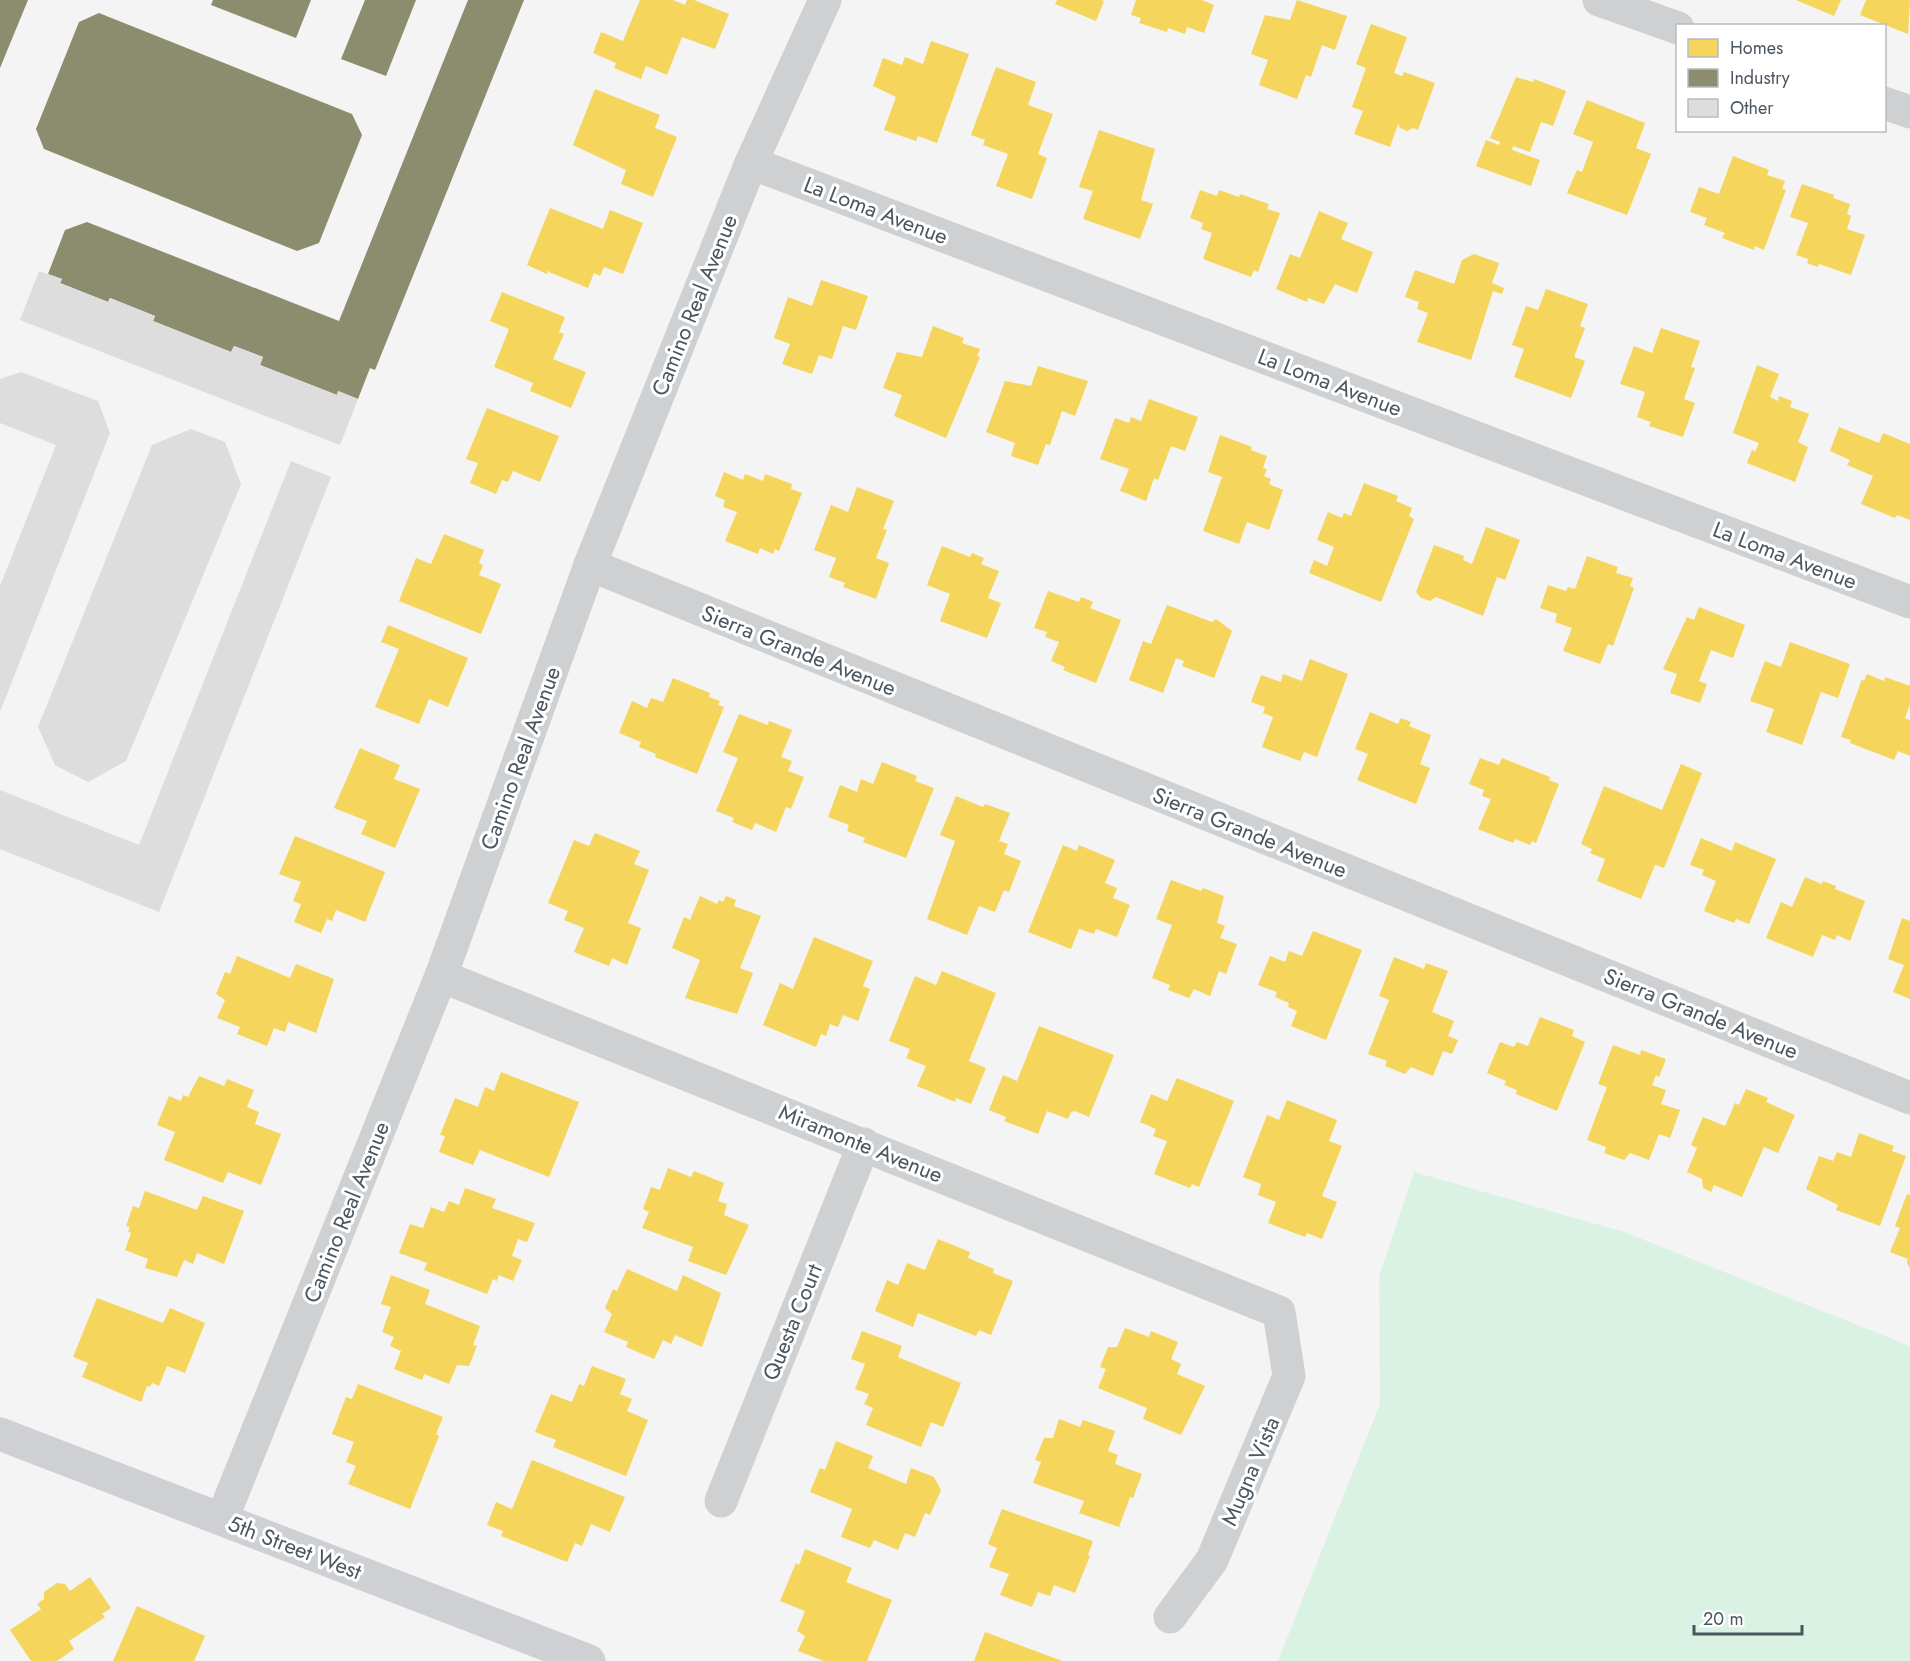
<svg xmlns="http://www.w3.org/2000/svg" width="1910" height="1661" viewBox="0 0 1910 1661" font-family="Jost,sans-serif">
<rect width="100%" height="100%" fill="#f4f4f4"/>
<!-- green -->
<polygon fill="#d9f2e3" points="1414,1172 1624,1232 1910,1346 1910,1661 1278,1661 1380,1404 1379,1276"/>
<!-- homes -->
<g fill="#f6d55c">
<polygon points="640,0 673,0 685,5 687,0 694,0 729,14 715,49 682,37 667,75 646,66 641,79 614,68 616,63 593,53 601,32 623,41"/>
<polygon points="1057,0 1101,0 1104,1 1096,21 1055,4"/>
<polygon points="1136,0 1202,0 1214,5 1204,33 1187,27 1185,34 1168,28 1167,32 1139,23 1141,18 1131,15"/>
<polygon points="1297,0 1347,16 1335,50 1322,45 1311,77 1306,75 1297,99 1259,85 1268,60 1251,54 1265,15 1290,20"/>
<polygon points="1796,0 1841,0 1834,16"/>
<polygon points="1866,0 1910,0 1908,34 1860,15"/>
<polygon points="1371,24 1407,37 1394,73 1402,76 1404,72 1435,83 1418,130 1413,128 1407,131 1400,128 1398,124 1390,147 1354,134 1363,111 1352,107 1366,68 1356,64"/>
<polygon points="931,41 969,54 937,143 918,136 916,141 884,130 896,97 873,86 883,58 902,65 905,57 923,64"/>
<polygon points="996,67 1036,82 1028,105 1053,114 1038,154 1047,158 1032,199 996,186 1008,154 983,145 985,140 971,135"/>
<polygon points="1516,77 1533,82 1534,79 1566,91 1553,126 1541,122 1530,152 1513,146 1512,150 1540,160 1531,186 1476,166 1486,140 1499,145 1500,142 1490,138"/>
<polygon points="595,89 660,115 655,128 677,137 653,197 621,184 626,170 573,145"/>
<polygon points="1587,100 1645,123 1636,148 1651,154 1627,215 1567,193 1577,170 1582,172 1593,142 1573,134"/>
<polygon points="1099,130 1155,149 1141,200 1153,204 1140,239 1083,219 1093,191 1079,187"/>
<polygon points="1733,156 1769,170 1767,175 1785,181 1782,189 1786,190 1764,250 1755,246 1754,250 1722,238 1725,233 1704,225 1707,218 1690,212 1699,187 1719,194"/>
<polygon points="1802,184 1834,195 1833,198 1850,204 1847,214 1851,216 1847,229 1865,235 1851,275 1819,264 1818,267 1807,263 1808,259 1796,255 1808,223 1790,217"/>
<polygon points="1200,190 1217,196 1219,190 1239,197 1240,194 1269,204 1267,209 1280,213 1258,272 1254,270 1251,277 1203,259 1212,233 1201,229 1203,223 1190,218"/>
<polygon points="550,208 603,229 610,210 643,223 623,274 604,267 600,276 594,273 588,288 549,272 549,269 547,274 527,265"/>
<polygon points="1319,211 1348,223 1341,239 1373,252 1357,293 1335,284 1324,304 1308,298 1307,302 1276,289 1290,254 1300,258"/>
<polygon points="1474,254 1499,263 1492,283 1504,288 1502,294 1493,291 1471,360 1417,342 1428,313 1417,309 1419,302 1405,297 1415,270 1454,284 1462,260"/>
<polygon points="821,280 868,296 856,330 843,326 832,359 819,355 812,374 782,364 790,344 774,338 788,297 812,306"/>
<polygon points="1546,289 1588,304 1580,326 1585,328 1574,357 1585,361 1571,398 1514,377 1524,349 1512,345 1526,306 1538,310"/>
<polygon points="502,292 565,317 559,332 564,334 553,359 586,372 571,408 530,391 533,383 494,367 509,329 490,321"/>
<polygon points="933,326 964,338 962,343 980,349 977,356 980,357 946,438 894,416 902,395 883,388 897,352 922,357"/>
<polygon points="1661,328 1700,341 1691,367 1695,368 1684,399 1695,403 1683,437 1649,426 1651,422 1637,417 1645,392 1620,384 1634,346 1652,353"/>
<polygon points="1757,365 1779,374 1770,397 1778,401 1779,396 1792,401 1790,407 1809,414 1798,442 1808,447 1795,482 1747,463 1752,450 1755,452 1759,443 1733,433"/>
<polygon points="1038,366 1088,381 1075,416 1062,411 1050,445 1046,444 1038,465 1011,456 1015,443 986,432 1005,381 1031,386"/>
<polygon points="1149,399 1198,417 1185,451 1171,446 1158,480 1154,478 1146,501 1120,491 1129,469 1100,459 1115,418 1129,423 1131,417 1141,421"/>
<polygon points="487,408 559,436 540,482 513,471 508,482 502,480 496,494 470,483 478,463 466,459"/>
<polygon points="1839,427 1879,443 1883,433 1910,444 1910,520 1897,515 1895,518 1861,504 1873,476 1847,465 1850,460 1830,451"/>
<polygon points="1220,435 1252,447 1251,450 1267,456 1263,468 1267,469 1264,476 1271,479 1269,484 1283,490 1269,530 1247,522 1239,544 1203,531 1222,477 1208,472"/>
<polygon points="724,472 743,480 745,474 763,481 765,474 792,484 791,489 802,493 779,551 775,549 773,554 760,548 758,554 725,541 737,512 723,507 725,500 715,496"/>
<polygon points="1364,483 1398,496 1396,501 1412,508 1409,516 1414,519 1381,602 1309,573 1314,560 1327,566 1334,547 1317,540 1328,512 1342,518 1344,513 1351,516"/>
<polygon points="857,487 894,501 883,529 887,530 876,558 889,563 876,599 843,587 845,583 829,577 836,558 814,550 831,505 848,512"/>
<polygon points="1486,527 1520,540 1505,580 1497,577 1483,616 1436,597 1430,601 1421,598 1416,592 1434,545 1464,556 1463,560 1472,564"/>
<polygon points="444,534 484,550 479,563 483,565 479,575 501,584 481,634 399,601 416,558 431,564"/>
<polygon points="942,546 970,557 972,553 984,558 981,564 999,571 988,598 1001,603 987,638 940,621 950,594 927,585"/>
<polygon points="1587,556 1618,567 1616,573 1633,578 1630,586 1634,588 1613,646 1608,644 1600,664 1563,651 1572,628 1555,622 1557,614 1540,608 1548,585 1566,591 1568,587 1575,589"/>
<polygon points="1048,591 1079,602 1081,597 1093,602 1090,608 1121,620 1096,683 1063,670 1065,667 1051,661 1059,642 1045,637 1047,632 1034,628"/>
<polygon points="1167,605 1212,622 1216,619 1232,631 1214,678 1182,666 1184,661 1176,658 1163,693 1129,680 1143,641 1151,644"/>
<polygon points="1699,607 1745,625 1733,658 1711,650 1699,681 1707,684 1700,703 1670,693 1677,674 1663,669 1687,617 1694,620"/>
<polygon points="388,625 468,658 448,707 429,699 419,724 375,707 399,649 381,642"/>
<polygon points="1790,642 1850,664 1838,698 1821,692 1802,745 1766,732 1774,709 1750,701 1765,661 1781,667"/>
<polygon points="1310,659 1348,674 1317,757 1304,752 1300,761 1262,747 1273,717 1263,713 1265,707 1251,702 1261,675 1281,682 1283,674 1302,681"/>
<polygon points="1867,674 1884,681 1885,677 1910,686 1910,704 1905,718 1910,720 1910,756 1898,751 1894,760 1850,743 1851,740 1841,737 1862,679 1864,681"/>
<polygon points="673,678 710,693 709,697 720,701 718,705 724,707 697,774 655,757 656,754 639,747 641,742 619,733 632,701 647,708 651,698 663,702"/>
<polygon points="1370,712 1398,724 1401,718 1411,722 1409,726 1431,735 1420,764 1430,768 1416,804 1357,780 1368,754 1355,749"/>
<polygon points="739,714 768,725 769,721 792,730 781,757 792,761 788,771 804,777 791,809 786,807 776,832 755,823 752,830 732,822 734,818 716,811 738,758 723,752"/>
<polygon points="360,748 400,765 394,779 420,789 395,848 361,834 367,821 334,808"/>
<polygon points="1480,758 1499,765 1502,758 1550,777 1549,780 1559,784 1536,843 1532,841 1530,845 1515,839 1513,843 1478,829 1491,799 1482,796 1484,790 1469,784"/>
<polygon points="882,762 917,776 915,781 934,788 906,858 863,842 865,838 847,831 849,825 828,817 840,785 857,792 861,779 873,784"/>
<polygon points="1681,764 1702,773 1664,868 1655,865 1641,899 1597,881 1605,859 1590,853 1592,849 1581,844 1604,786 1662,810"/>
<polygon points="956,796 983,807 985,804 1010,813 999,841 1008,844 1004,854 1021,861 1009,892 1004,890 995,912 979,906 967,935 927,919 955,841 940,835"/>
<polygon points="595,833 640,851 634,864 649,870 628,923 641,928 627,965 612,958 609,966 574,952 584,928 564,920 568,911 548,903 574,840 589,846"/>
<polygon points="295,836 385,872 365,922 336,910 332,921 327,919 321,933 294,922 301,904 293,901 301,882 279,874"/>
<polygon points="1701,838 1732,851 1735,842 1776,859 1749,924 1736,919 1734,923 1704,911 1716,881 1702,875 1704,870 1690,865"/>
<polygon points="1063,845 1077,851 1079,845 1115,860 1105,883 1117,888 1113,898 1130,905 1117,937 1096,929 1094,934 1079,929 1071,949 1028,932"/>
<polygon points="1805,877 1822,884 1823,881 1836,886 1835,889 1865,901 1850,941 1837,935 1835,940 1822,935 1813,957 1766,938 1781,902 1792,907"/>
<polygon points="1171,880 1201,891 1203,888 1224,896 1217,923 1225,926 1220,938 1237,944 1226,974 1219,971 1210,996 1194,989 1189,998 1168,990 1170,985 1152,978 1172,925 1156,919"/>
<polygon points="700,896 717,904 719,900 723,902 726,896 736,900 734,906 761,916 740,968 753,973 737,1014 685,998 700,960 672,948 684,917 690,920"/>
<polygon points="1902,918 1910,921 1910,999 1893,992 1904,965 1888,959"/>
<polygon points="1313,931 1362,950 1326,1040 1291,1026 1297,1011 1288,1007 1289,1003 1275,997 1277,992 1258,985 1270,956 1285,962 1289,951 1302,956"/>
<polygon points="814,937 873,961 863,986 870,989 858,1021 843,1015 838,1027 830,1024 826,1036 821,1034 816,1047 763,1025 780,983 793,989"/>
<polygon points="237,956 290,978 296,964 334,979 316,1033 288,1022 285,1032 274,1028 267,1046 237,1034 240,1027 217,1018 225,1000 216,994 225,972 230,974"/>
<polygon points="1394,957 1424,969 1426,963 1448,971 1432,1012 1454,1021 1448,1036 1458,1040 1452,1054 1443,1051 1433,1076 1411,1067 1405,1074 1385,1066 1387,1061 1368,1054 1389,1000 1379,996"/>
<polygon points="942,971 996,993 969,1061 986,1068 971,1104 956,1098 955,1102 917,1086 926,1066 906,1058 910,1049 889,1041 915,976 936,985"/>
<polygon points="1540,1017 1574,1030 1572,1036 1585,1042 1557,1111 1516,1094 1517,1090 1504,1085 1506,1081 1487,1073 1500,1042 1514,1047 1517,1042 1528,1046"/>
<polygon points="1039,1026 1114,1055 1089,1117 1075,1111 1071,1112 1068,1119 1047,1111 1038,1134 1004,1121 1006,1117 989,1110 1003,1075 1017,1081"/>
<polygon points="1613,1045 1640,1055 1641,1050 1666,1059 1659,1077 1656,1075 1652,1085 1666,1090 1661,1104 1680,1110 1670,1138 1659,1134 1649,1160 1630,1153 1624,1160 1604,1153 1606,1147 1587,1140 1607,1087 1598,1084"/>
<polygon points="501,1072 579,1102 549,1177 480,1150 473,1165 439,1152 445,1136 440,1135 455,1098 478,1107 485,1087 494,1091"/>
<polygon points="199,1076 224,1086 227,1079 254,1090 247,1107 259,1112 255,1124 281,1134 261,1185 228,1172 223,1183 164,1160 175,1132 157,1125 169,1096 181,1101 183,1095 188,1097"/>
<polygon points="1177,1078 1234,1101 1199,1187 1192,1184 1190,1188 1154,1174 1167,1141 1153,1136 1156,1129 1140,1122 1151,1094 1167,1101"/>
<polygon points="1746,1089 1768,1098 1766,1102 1795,1115 1778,1153 1764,1147 1742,1197 1714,1185 1711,1192 1703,1188 1702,1179 1687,1172 1697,1148 1691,1145 1703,1117 1725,1126 1735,1103 1739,1105"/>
<polygon points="1287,1100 1337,1120 1329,1141 1342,1146 1322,1196 1337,1202 1322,1239 1307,1233 1305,1237 1268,1223 1276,1202 1258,1195 1261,1184 1243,1177 1267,1115 1279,1120"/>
<polygon points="1859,1133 1894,1146 1892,1151 1906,1156 1880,1226 1836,1210 1838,1205 1806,1189 1819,1156 1833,1161 1837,1152 1851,1157"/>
<polygon points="668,1168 691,1177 694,1171 724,1183 718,1201 727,1204 724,1215 749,1225 726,1275 688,1261 693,1247 642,1228 649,1212 643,1209 651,1187 660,1190"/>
<polygon points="465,1188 496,1199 492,1208 535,1223 527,1242 518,1239 512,1256 522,1260 513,1281 499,1275 497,1281 493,1279 487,1294 424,1270 427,1263 399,1253 410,1224 423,1228 431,1207 444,1212 449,1201 459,1205"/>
<polygon points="145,1191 197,1210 203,1196 244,1211 224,1264 197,1253 193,1264 184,1260 177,1277 145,1268 148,1259 125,1250 131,1233 128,1232 130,1227 126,1226 133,1206 139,1208"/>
<polygon points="1907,1194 1910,1195 1910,1268 1907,1263 1908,1259 1890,1252 1900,1228 1895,1226"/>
<polygon points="938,1239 970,1252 968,1258 994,1269 993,1273 1013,1281 991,1335 979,1330 976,1336 918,1313 913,1327 875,1311 887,1280 898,1285 907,1263 925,1270"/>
<polygon points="627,1269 677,1291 683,1275 721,1293 702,1347 675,1335 671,1344 663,1340 654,1359 626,1347 628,1342 604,1332 612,1314 605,1308 613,1289 617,1291"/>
<polygon points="391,1275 430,1290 425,1304 480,1326 473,1345 477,1346 469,1366 457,1365 449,1384 424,1374 422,1380 394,1369 401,1351 390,1346 394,1337 382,1332 391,1307 381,1304"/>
<polygon points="97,1298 163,1323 170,1308 205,1323 185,1373 167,1366 159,1386 152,1383 150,1387 147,1386 141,1402 82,1377 88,1363 73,1357"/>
<polygon points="1125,1328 1149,1337 1151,1331 1178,1342 1171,1359 1181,1364 1177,1374 1205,1386 1181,1435 1143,1419 1147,1408 1098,1388 1106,1369 1100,1367 1108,1347 1117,1347"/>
<polygon points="862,1331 902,1346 898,1357 961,1383 943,1427 931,1422 921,1447 866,1425 873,1408 864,1404 869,1394 855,1389 865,1364 851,1359"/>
<polygon points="592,1366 626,1379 620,1394 632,1399 627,1411 648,1420 626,1476 553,1447 556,1440 535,1432 551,1394 572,1402 579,1384 584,1386"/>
<polygon points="358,1384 443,1417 436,1434 439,1436 410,1509 348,1484 356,1466 346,1462 354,1442 332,1434 346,1397 352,1399"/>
<polygon points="1059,1419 1080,1427 1083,1420 1115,1431 1108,1451 1118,1455 1115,1464 1142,1474 1133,1498 1130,1497 1119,1527 1079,1513 1084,1501 1033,1483 1041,1462 1035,1460 1044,1438 1053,1438"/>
<polygon points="836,1441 873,1456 868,1468 906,1484 911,1468 934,1477 941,1490 930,1515 925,1513 915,1537 905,1533 898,1550 874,1540 870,1548 841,1537 852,1509 810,1492 820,1468 825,1470"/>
<polygon points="532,1460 625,1497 610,1532 591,1524 582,1546 575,1543 567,1562 501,1536 503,1531 487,1525 496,1502 512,1509"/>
<polygon points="1002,1509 1093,1541 1088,1555 1090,1556 1075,1593 1054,1585 1050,1596 1038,1592 1032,1607 1000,1595 1009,1574 989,1567 997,1548 988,1544"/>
<polygon points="805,1549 852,1568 846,1582 892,1600 867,1661 824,1661 798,1651 805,1636 797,1631 805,1611 780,1601 796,1563 799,1565"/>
<polygon points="90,1577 111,1608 102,1614 105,1617 69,1641 74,1649 57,1661 31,1661 10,1630 41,1609 37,1604 44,1599 44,1592 57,1583 65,1584 70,1591"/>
<polygon points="137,1606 205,1636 194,1661 113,1661"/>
<polygon points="985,1632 1062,1661 974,1661"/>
</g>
<!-- industry -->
<g fill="#8c8c6e">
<polygon points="0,0 28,0 0,68"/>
<polygon points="213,0 311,0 296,38 211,5"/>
<polygon points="365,0 416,0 386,76 341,59"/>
<polygon points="468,0 524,0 375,370 370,368 358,399 338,391 337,395 260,365 263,357 234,346 231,352 153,321 155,316 110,298 108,302 60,283 62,279 48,274 65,230 87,222 339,321"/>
<polygon points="99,13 352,114 362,135 319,243 297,251 44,149 36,129 79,22"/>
</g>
<!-- building -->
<g fill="#ddddde">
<polygon points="39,271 62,279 60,283 108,302 110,298 155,316 153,321 231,352 234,346 263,357 260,365 337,395 338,391 358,399 340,445 20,320"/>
<polygon points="21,372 98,401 110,433 0,712 0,586 56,445 0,423 0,379"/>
<polygon points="191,429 225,442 241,484 126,761 88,782 55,765 38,727 152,445"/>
<polygon points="291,461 331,477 159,912 0,849 0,790 139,845"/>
</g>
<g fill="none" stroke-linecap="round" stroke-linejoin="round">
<!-- street -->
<g stroke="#ced0d2" stroke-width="33">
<polyline points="1599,0 1678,28"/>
<polyline points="1884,103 1910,112"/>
<polyline points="751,163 1910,602"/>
<polyline points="590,565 1910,1098"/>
<polyline points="441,976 1279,1312 1289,1376 1212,1560 1170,1617"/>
<polyline points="721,1501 864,1144"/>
<polyline points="222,1519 441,976 590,565 751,163 825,0"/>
</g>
<!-- secondary -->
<polyline stroke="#ced0d4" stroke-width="33" points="0,1434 589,1661"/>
</g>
<g text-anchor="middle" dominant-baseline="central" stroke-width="6" stroke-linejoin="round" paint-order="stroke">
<!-- street labels -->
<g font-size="22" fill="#4a5661" stroke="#fff">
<text transform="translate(876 210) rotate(21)">La Loma Avenue</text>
<text transform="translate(694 305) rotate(-68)">Camino Real Avenue</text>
<text transform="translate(1330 382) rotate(21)">La Loma Avenue</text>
<text transform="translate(1785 555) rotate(21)">La Loma Avenue</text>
<text transform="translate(799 650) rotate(22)">Sierra Grande Avenue</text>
<text transform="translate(520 758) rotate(-70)">Camino Real Avenue</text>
<text transform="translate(1250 832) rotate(22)">Sierra Grande Avenue</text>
<text transform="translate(1701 1013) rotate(22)">Sierra Grande Avenue</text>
<text transform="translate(861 1143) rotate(22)">Miramonte Avenue</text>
<text transform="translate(346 1212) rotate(-68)">Camino Real Avenue</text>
<text transform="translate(792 1322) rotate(-68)">Questa Court</text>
<text transform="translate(1250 1471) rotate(-67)">Mugna Vista</text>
<text transform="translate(295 1547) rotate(21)">5th Street West</text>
</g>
</g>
<!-- legend -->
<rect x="1676" y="24" width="210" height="108" fill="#ffffff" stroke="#b7bbc0" stroke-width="1.5"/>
<rect x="1688" y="39" width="30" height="18" fill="#f6d55c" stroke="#b7bbc0" stroke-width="1.5"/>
<text x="1730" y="54" font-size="18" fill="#4a5661">Homes</text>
<rect x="1688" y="69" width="30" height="18" fill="#8c8c6e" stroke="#b7bbc0" stroke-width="1.5"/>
<text x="1730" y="84" font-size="18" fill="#4a5661">Industry</text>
<rect x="1688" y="99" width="30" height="18" fill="#ddddde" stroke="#b7bbc0" stroke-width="1.5"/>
<text x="1730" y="114" font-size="18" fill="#4a5661">Other</text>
<!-- scale -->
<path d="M1694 1625v9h108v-9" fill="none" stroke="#4a5661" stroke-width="3"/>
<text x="1703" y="1625" font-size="18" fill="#4a5661" stroke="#ffffff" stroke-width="4.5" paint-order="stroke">20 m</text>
</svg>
